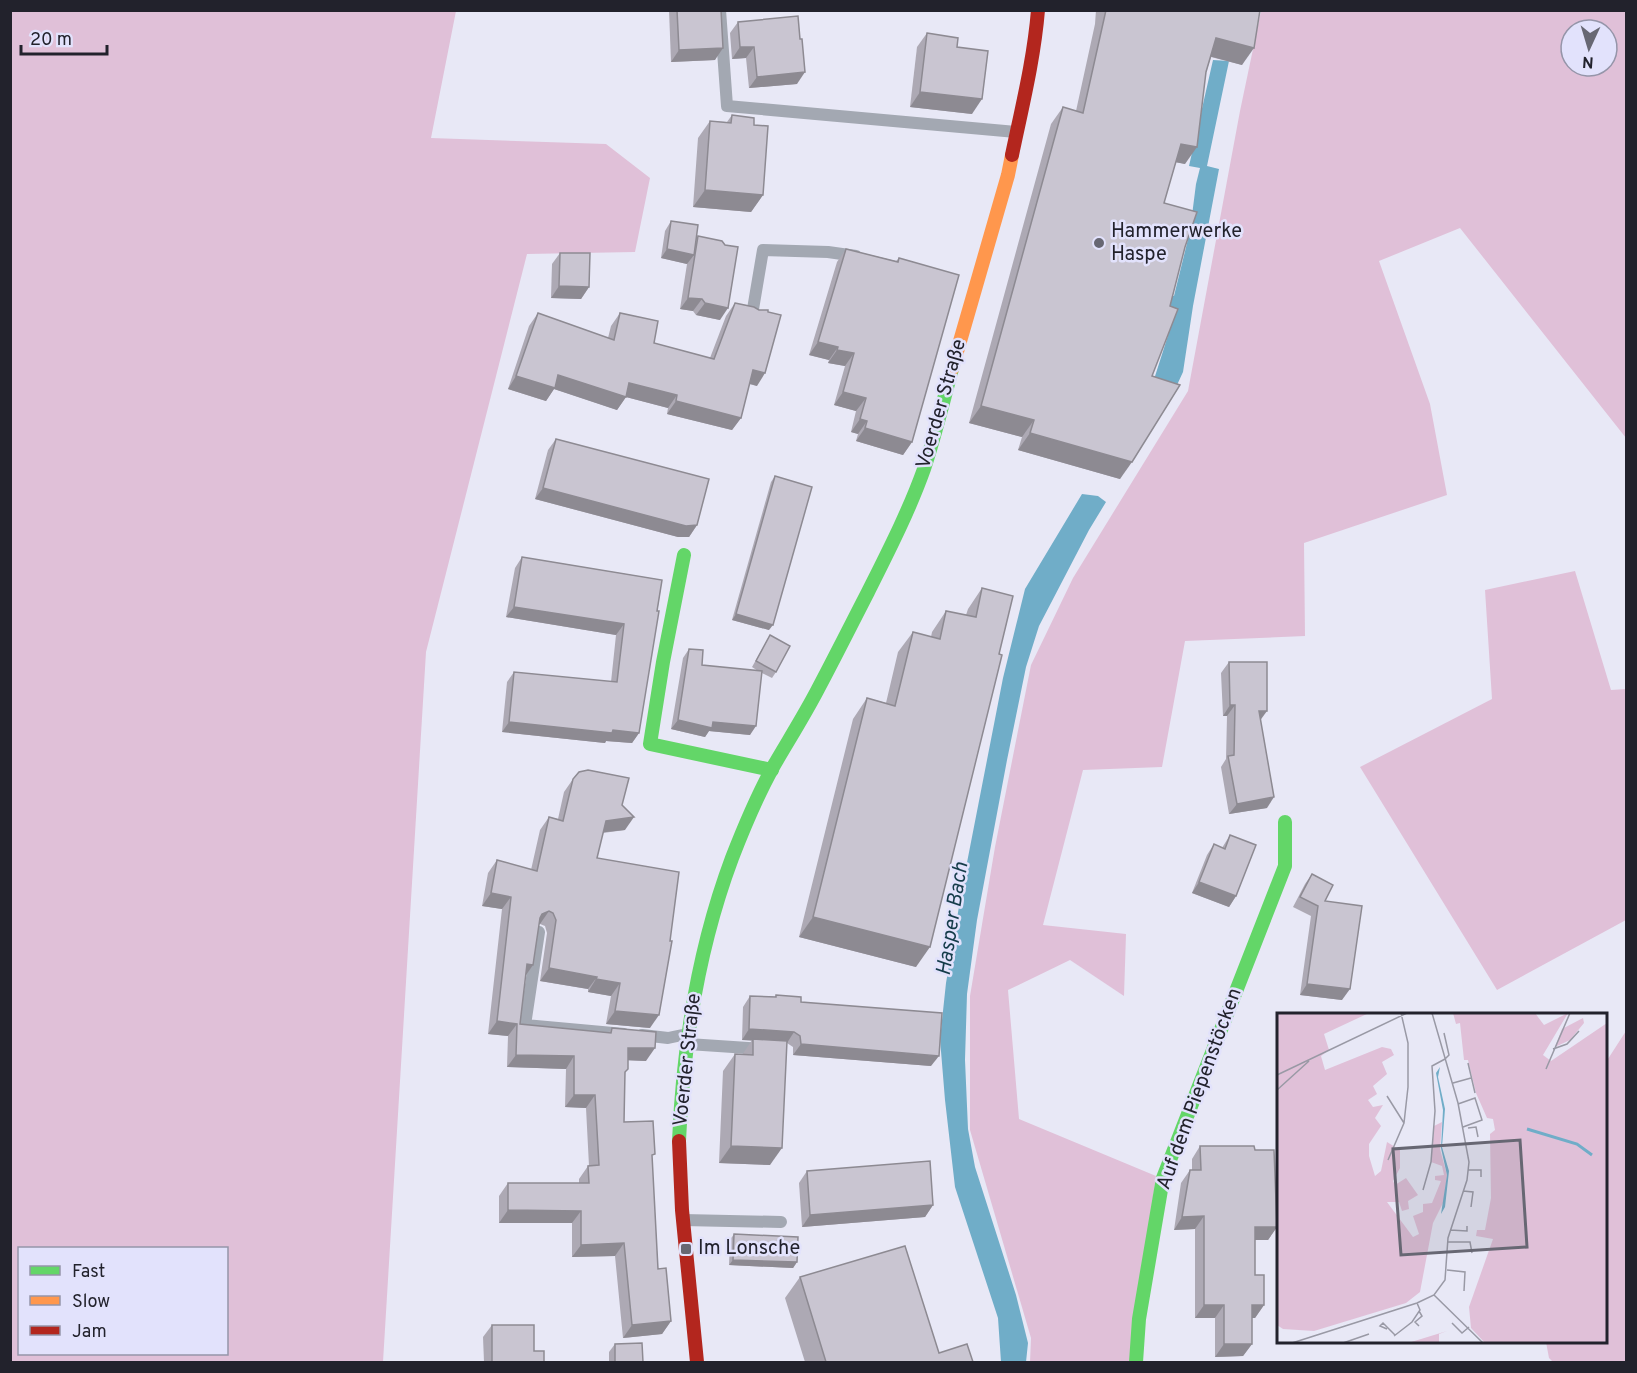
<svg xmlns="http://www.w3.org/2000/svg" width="1637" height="1373" viewBox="0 0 1637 1373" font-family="Overpass,sans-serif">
<rect width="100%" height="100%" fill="#e8e8f6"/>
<!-- green -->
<g fill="#e0c0d8" fill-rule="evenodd">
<path d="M 10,11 L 456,11 L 431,138 L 606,144 L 650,178 L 635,252 L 527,254 L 426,652 L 383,1362 L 11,1362 ZM 20,1248 L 226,1248 L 226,1354 L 20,1354 Z"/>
<path d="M 1261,11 L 1626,11 L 1626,438 L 1460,228 L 1379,261 L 1430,404 L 1447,495 L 1304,543 L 1305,636 L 1185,641 L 1162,767 L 1083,770 L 1043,925 L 1126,934 L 1124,996 L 1070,960 L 1008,990 L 1019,1119 L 1156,1176 L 1130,1362 L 1030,1362 L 1031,1338 L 970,1130 L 970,996 L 995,847 L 1031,665 L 1073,578 L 1188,391 L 1240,111 ZM 1571,30 L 1607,30 L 1607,66 L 1571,66 Z"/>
<polygon points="1575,571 1611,690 1626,689 1626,920 1497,990 1360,767 1492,699 1485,590"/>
<polygon points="1626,1031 1626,1362 1553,1362 1549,1358 1546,1342 1606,1342 1606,1062"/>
</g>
<!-- water -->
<g fill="#70adc8">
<polygon points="1213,60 1229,61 1207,166 1219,169 1193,306 1183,372 1171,398 1149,395 1172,323 1149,291 1174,296 1190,231 1196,184 1200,168 1189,166"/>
<polygon points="1082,494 1098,496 1106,502 1089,530 1039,626 1026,667 1007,760 977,920 967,994 965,1060 968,1129 975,1167 1016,1295 1028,1343 1026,1362 1001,1362 998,1318 955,1187 945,1100 940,1039 946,983 963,883 1003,678 1025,589"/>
</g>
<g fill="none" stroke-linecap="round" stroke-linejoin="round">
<!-- lane -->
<g stroke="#a3a8b2" stroke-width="12">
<polyline points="720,10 727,106 1016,132"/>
<polyline points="752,315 763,250 828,252 856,256"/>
<polyline points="539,932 525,1025 624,1034"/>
<polyline points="642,1035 668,1038 687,1034"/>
<polyline points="688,1044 763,1049"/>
<polyline points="683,1220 781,1222"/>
</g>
<!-- fast -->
<g stroke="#63d668" stroke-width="14">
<polyline points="684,555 663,662 650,744 772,770"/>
<path d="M 679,1141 C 683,1044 698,949 732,858 C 744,827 757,796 773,767 C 788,741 804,716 818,689 C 835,657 851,625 868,592 C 888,552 909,511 924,469 C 935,436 943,402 952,369"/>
<polyline points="1136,1362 1139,1319 1163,1178 1285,866 1285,822"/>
</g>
<!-- slow -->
<polyline stroke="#ff974d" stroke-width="14" points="952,369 1008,175 1012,155"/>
<!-- jam -->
<g stroke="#b3261e" stroke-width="14">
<path d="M 1012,155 C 1022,107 1034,59 1038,10"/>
<polyline points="679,1141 682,1210 697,1362"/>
</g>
</g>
<!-- wall -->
<g fill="#ada9b4">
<polygon points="669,10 721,10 715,60 671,62"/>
<polygon points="1096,10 1260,10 1242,65 1211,57 1206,72 1185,164 1176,162 1164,203 1185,247 1152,376 1120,479 1018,450 1022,437 969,423 1051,124 1063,107 1076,111 1095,24"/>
<polygon points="738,22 797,84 749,88 746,58 732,59 730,33"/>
<polygon points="927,33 972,114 910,107 917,47"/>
<polygon points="732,115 754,125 763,195 751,212 693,207 698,138 710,121 727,122"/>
<polygon points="671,221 696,239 698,236 720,320 696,315 693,311 680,309 687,264 661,258 665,231"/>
<polygon points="846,249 896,261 899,258 912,442 903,455 856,441 858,434 851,432 856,411 834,405 845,366 828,363 829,360 809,355 837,262"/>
<polygon points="560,253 589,287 581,299 551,298 552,264"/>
<polygon points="735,303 757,386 749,384 741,418 732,430 667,414 668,408 626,397 617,410 554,389 546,401 508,389 529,326 538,313 608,338 611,326 620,313 654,343 710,358 726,316"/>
<polygon points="556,439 697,525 689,537 678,537 535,499 548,450"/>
<polygon points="775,476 769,630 732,620 771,482"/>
<polygon points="522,557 662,580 639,733 632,743 606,741 605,743 502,732 507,682 514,672 611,682 616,635 506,617 515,568"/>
<polygon points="982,588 916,967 799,937 853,719 867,698 886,703 898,652 913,632 931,637 932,632 946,611 966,615 968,609"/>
<polygon points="770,635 776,672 772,678 762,673 750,735 709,731 705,737 671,729 683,658 689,649 702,665 758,671 752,667"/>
<polygon points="1229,662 1260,720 1267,808 1229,814 1221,767 1226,759 1227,716 1223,716 1221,673"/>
<polygon points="573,779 622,805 625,830 603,833 597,858 650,1028 606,1024 611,996 588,992 588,989 540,981 547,933 545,926 540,924 539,924 533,965 525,976 520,1024 608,1033 612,1028 646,1061 628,1060 625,1074 624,1122 652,1158 658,1269 671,1321 662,1334 623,1338 615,1256 572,1257 572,1223 499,1223 499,1196 508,1183 579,1183 579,1179 588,1166 589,1166 586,1108 565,1107 566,1069 507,1067 508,1036 488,1034 502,909 482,906 488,873 497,860 531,870 540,830 549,817 558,819 564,792"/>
<polygon points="1230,835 1236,896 1229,907 1192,893 1207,855 1214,844 1222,848"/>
<polygon points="1312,874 1325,901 1342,1000 1300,995 1311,916 1293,907 1305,884"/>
<polygon points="776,995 801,1002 931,1066 793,1055 793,1047 787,1043 770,1165 719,1163 723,1071 735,1054 742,1055 752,1040 742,1040 743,1007 750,996 775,997"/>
<polygon points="1200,1146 1255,1150 1277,1227 1268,1240 1255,1240 1255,1275 1264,1305 1255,1318 1252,1318 1252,1344 1243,1356 1215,1357 1215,1318 1195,1318 1195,1229 1174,1230 1181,1183 1190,1170 1192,1170 1192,1159"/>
<polygon points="807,1171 933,1205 925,1217 802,1227 799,1183"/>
<polygon points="734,1234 797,1262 793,1268 729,1265 730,1240"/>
<polygon points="800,1277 939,1353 973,1362 805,1362 785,1298"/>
<polygon points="492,1325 534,1351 544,1362 484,1362 483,1337"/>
<polygon points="615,1344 643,1362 609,1362 609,1352"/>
</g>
<!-- shaded-wall -->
<g fill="#8d8a92">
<polygon points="1216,38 1254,48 1242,65 1205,55"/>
<polygon points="740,47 754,47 746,58 732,59"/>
<polygon points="723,48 715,60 671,62 679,50"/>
<polygon points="805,72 797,84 749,88 757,77"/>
<polygon points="920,92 982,99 972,114 910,107"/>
<polygon points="1181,144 1197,147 1185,164 1169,161"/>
<polygon points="705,190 763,195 751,212 693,207"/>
<polygon points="667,249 694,255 687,264 661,258"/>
<polygon points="559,286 589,287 581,299 551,298"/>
<polygon points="688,298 702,299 693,311 680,309"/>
<polygon points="705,303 728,308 720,320 696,315"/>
<polygon points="818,342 838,347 829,360 809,355"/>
<polygon points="837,350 854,353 845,366 828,363"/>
<polygon points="753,370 765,373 757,386 744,382"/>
<polygon points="558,375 629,383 677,395 668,408 626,397 617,410 554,389 546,401 508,389 516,376"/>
<polygon points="843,392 866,398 856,411 834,405"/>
<polygon points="676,401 741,418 732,430 667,414"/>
<polygon points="981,406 1034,420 1022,437 969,423"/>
<polygon points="860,419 867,421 858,434 851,432"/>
<polygon points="865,428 912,442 903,455 856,441"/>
<polygon points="1030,433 1132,462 1120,479 1018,450"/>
<polygon points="543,488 697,525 689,537 678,537 535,499"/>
<polygon points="514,607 624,624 616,635 506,617"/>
<polygon points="736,614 773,625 769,630 732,620"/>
<polygon points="1230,705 1235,705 1227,716 1223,716"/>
<polygon points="1259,711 1267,711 1259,722"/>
<polygon points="678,720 713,722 756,726 750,735 709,731 705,737 671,729"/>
<polygon points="509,722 613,730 639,733 632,743 606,741 605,743 502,732"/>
<polygon points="1274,797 1267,808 1229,814 1237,804"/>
<polygon points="634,817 625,830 597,833 606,821"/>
<polygon points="1199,882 1236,896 1229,907 1192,893"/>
<polygon points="491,893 511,897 502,909 482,906"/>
<polygon points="549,911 540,924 533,926 542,914"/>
<polygon points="813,917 930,947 916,967 799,937"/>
<polygon points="527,964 533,965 524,978"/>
<polygon points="549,968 597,977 588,989 540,981"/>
<polygon points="596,979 620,983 611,996 588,992"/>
<polygon points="1307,984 1350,989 1342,1000 1300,995"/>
<polygon points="615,1011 659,1015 650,1028 606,1024"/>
<polygon points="497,1021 517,1024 508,1036 488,1034"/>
<polygon points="749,1029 794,1032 787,1043 742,1040"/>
<polygon points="801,1044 939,1056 931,1066 793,1055"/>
<polygon points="628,1048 655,1048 646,1061 619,1060"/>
<polygon points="516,1055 574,1056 566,1069 507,1067"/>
<polygon points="574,1095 595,1095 586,1108 565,1107"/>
<polygon points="731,1146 782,1148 770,1165 719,1163"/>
<polygon points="933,1205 925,1217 802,1227 810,1215"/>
<polygon points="508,1210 581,1211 572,1223 499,1223"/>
<polygon points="1204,1216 1195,1229 1174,1230 1182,1217"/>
<polygon points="1255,1227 1277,1227 1268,1240 1246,1240"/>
<polygon points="624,1243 615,1256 572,1257 581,1245"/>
<polygon points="733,1260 797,1262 793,1268 729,1265"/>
<polygon points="1204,1305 1224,1305 1215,1318 1195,1318"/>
<polygon points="1252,1305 1264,1305 1255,1318 1243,1318"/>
<polygon points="671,1321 662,1334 623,1338 632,1325"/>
<polygon points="1224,1344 1252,1344 1243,1356 1215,1357"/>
</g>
<!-- building -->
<g fill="#c9c5d1" stroke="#8d8a92" stroke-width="1.5">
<polygon points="677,10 721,10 723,48 679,50"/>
<polygon points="1106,10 1260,10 1254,48 1216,38 1206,72 1197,147 1181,144 1164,203 1197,212 1185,247 1170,306 1178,309 1152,376 1180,385 1132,462 1030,433 1034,420 981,406 1063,107 1083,113"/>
<polygon points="798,16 800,39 802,39 805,72 757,77 754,47 740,47 738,22"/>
<polygon points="927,33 958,38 957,47 988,51 982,99 920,92"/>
<polygon points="732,115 754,118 754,125 768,126 763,195 705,190 710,121 731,123"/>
<polygon points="671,221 698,225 694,255 667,249"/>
<polygon points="698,236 722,241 725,245 738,247 728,308 705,303 702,299 688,298"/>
<polygon points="846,249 898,262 899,258 959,275 912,442 865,428 867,421 860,419 866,398 843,392 854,353 837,350 838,347 818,342"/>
<polygon points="560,253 590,253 589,287 559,286"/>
<polygon points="735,303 754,307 759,310 768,310 768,312 781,315 765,373 753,370 741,418 676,401 677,395 629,383 626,397 558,375 555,388 516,376 538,313 614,340 620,313 658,321 654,343 714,359"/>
<polygon points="556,439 709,479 697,525 686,526 543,488"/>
<polygon points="775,476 812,487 773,625 736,614"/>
<polygon points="522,557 662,580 657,611 659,611 639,733 613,730 612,733 509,722 514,672 617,682 624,624 514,607"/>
<polygon points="982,588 1013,596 999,654 1002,655 930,947 813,917 867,698 895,706 913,632 940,639 946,611 976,617"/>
<polygon points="770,635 790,646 776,672 756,661"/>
<polygon points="689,649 703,650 702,665 762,671 756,726 713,722 712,728 678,720"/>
<polygon points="1229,662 1267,662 1267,711 1259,711 1274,797 1237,804 1228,756 1234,755 1235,705 1230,705"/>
<polygon points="588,770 629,778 622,805 634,817 606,821 597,858 679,872 670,941 672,941 659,1015 615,1011 620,983 596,979 597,977 549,968 556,920 553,913 549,911 542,914 540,918 533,965 527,964 520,1024 611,1033 612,1028 656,1032 655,1048 628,1048 628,1069 625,1072 624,1122 653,1121 655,1154 652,1155 658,1269 666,1268 671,1321 632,1325 624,1243 581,1245 581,1211 508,1210 508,1183 589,1183 588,1166 599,1165 595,1095 574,1095 574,1056 516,1055 517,1024 497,1021 511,897 491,893 497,860 537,871 549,817 563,821 573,779 579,772"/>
<polygon points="1230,835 1256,845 1236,896 1199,882 1214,844 1225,849"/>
<polygon points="1312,874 1333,885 1325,901 1362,906 1350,989 1307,984 1318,906 1300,897"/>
<polygon points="776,995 801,997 801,1002 942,1013 939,1056 801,1044 800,1036 794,1032 749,1029 750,996 776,997"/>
<polygon points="753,1039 787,1041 782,1148 731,1146 735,1054 753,1055"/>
<polygon points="1200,1146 1254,1146 1255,1150 1274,1150 1277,1227 1255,1227 1255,1275 1264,1275 1264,1305 1252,1305 1252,1344 1224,1344 1224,1305 1204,1305 1204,1216 1182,1217 1190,1170 1201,1170"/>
<polygon points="930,1161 933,1205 810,1215 807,1171"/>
<polygon points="734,1234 798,1237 797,1262 733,1260"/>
<polygon points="905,1246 939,1353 967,1344 973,1362 826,1362 800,1277"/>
<polygon points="492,1325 534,1325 534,1351 544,1351 544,1362 492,1362"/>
<polygon points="642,1343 643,1362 615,1362 615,1344"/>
</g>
<!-- markers -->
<g fill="#676773" stroke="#e2e2fc" stroke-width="2">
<circle cx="1099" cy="243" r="6"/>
<rect x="680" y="1243" width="12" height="12" rx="3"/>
</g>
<g text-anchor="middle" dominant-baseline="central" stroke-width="5" stroke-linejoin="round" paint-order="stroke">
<!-- poi labels -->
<g font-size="20" fill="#22222c" stroke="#e2e2fc" text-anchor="start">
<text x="1111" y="232">Hammerwerke<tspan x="1111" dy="23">Haspe</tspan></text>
<text x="698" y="1249">Im Lonsche</text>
</g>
<!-- street labels -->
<g font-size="20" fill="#22222c" stroke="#e2e2fc">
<text transform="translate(942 404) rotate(-74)">Voerder Straße</text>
<text transform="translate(688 1060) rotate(-84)">Voerder Straße</text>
<text transform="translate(1200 1089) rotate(-70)">Auf dem Piepenstöcken</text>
</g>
<!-- water labels -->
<g font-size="21" font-style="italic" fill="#153c4a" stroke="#e2e2fc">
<text transform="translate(953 919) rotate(-81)">Hasper Bach</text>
</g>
</g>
<!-- overview -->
<g transform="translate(1277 1013)">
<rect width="330" height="330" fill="#e8e8f6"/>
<path d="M 0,0 L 92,0 L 47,21 L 52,37 L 44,43 L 48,57 L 105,34 L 114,36 L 117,42 L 105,49 L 110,61 L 96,73 L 100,81 L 91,87 L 96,94 L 106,92 L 98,105 L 104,113 L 92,131 L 92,143 L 98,163 L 104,158 L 110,129 L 123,137 L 123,155 L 116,168 L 118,172 L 129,165 L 141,182 L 131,188 L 132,196 L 125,198 L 122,189 L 110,189 L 136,224 L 142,221 L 136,203 L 146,199 L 146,191 L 155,190 L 164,168 L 158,167 L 158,163 L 167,162 L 165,153 L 154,149 L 157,113 L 165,109 L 163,136 L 170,162 L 167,188 L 156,210 L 143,279 L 129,290 L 37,318 L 6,316 L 0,312 ZM 176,0 L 258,0 L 267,12 L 291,0 L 266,42 L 274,48 L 330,10 L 330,330 L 208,330 L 194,315 L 192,294 L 216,226 L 199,223 L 200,217 L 208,217 L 214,185 L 213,121 L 218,117 L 216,106 L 210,105 L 199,80 L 191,47 L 187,47 L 183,10 L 179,11 ZM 306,5 L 307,10 L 293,27 L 278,34 L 285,16 ZM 170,318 L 162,321 L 162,330 L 131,330 Z" fill="#e0c0d8"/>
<path d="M 163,54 L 161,64 L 168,96 L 165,134 L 172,158 L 168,194 L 164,201 L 170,162 L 164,135 L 166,97 L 159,60 Z" fill="#70adc8"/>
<path fill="none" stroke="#70adc8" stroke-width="3" d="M 250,116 L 300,131 L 315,142"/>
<path fill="none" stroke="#9999a5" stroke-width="1.5" d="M 167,20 L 172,42 L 168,46M 276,36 L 290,31 L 302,18M 191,50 L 198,80M 269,56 L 293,0M 0,62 L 130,0M 176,70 L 194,65M 0,77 L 32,48M 110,83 L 127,110M 181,91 L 198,85 L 205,107 L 186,114M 191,115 L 199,114 L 201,124M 111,147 L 127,110 L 131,74 L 131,30 L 124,0M 191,157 L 204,157 L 204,164M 146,177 L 154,149 L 158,98 L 155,53 L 168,46M 186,178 L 196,179 L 194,194M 173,217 L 190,218 L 190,213M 171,229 L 193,229 L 195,240M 170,257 L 188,259 L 187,278M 157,282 L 206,330M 175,310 L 185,320 L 192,314M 142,313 L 138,309 L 145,303 L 142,298M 110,316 L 103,313 L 106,310 L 118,322M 117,323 L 135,309 L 143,297 L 140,290M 15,330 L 140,290 L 157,282 L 168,267 L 171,225 L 190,167 L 192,149 L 181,90 L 155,0M 66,330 L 92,321"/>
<path fill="#676773" fill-opacity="0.15" stroke="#676773" stroke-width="3" d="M 243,127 L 250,234 L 124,242 L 116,136 Z"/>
<rect width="330" height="330" fill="none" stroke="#22222c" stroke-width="3"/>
</g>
<!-- border -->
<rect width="1637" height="1373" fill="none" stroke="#22222c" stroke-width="24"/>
<!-- legend -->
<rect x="18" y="1247" width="210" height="108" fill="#e2e2fc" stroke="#9595a9" stroke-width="1.5"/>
<rect x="30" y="1266" width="30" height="9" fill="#63d668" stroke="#9595a9" stroke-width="1.5"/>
<text x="72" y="1277" font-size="18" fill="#22222c">Fast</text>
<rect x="30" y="1296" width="30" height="9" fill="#ff974d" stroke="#9595a9" stroke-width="1.5"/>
<text x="72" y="1307" font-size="18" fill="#22222c">Slow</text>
<rect x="30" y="1326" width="30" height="9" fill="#b3261e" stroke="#9595a9" stroke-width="1.5"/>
<text x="72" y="1337" font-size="18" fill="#22222c">Jam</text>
<!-- north arrow -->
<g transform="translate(1589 48) rotate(184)"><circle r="28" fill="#e2e2fc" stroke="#9595a9" stroke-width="1.5"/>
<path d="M0-4.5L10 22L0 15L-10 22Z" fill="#676773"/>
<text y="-9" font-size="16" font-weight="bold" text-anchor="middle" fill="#22222c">N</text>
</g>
<!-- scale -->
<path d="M21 45v9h86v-9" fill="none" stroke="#22222c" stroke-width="3"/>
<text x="30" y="45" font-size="18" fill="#22222c" stroke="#e2e2fc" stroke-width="4.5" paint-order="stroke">20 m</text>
</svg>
